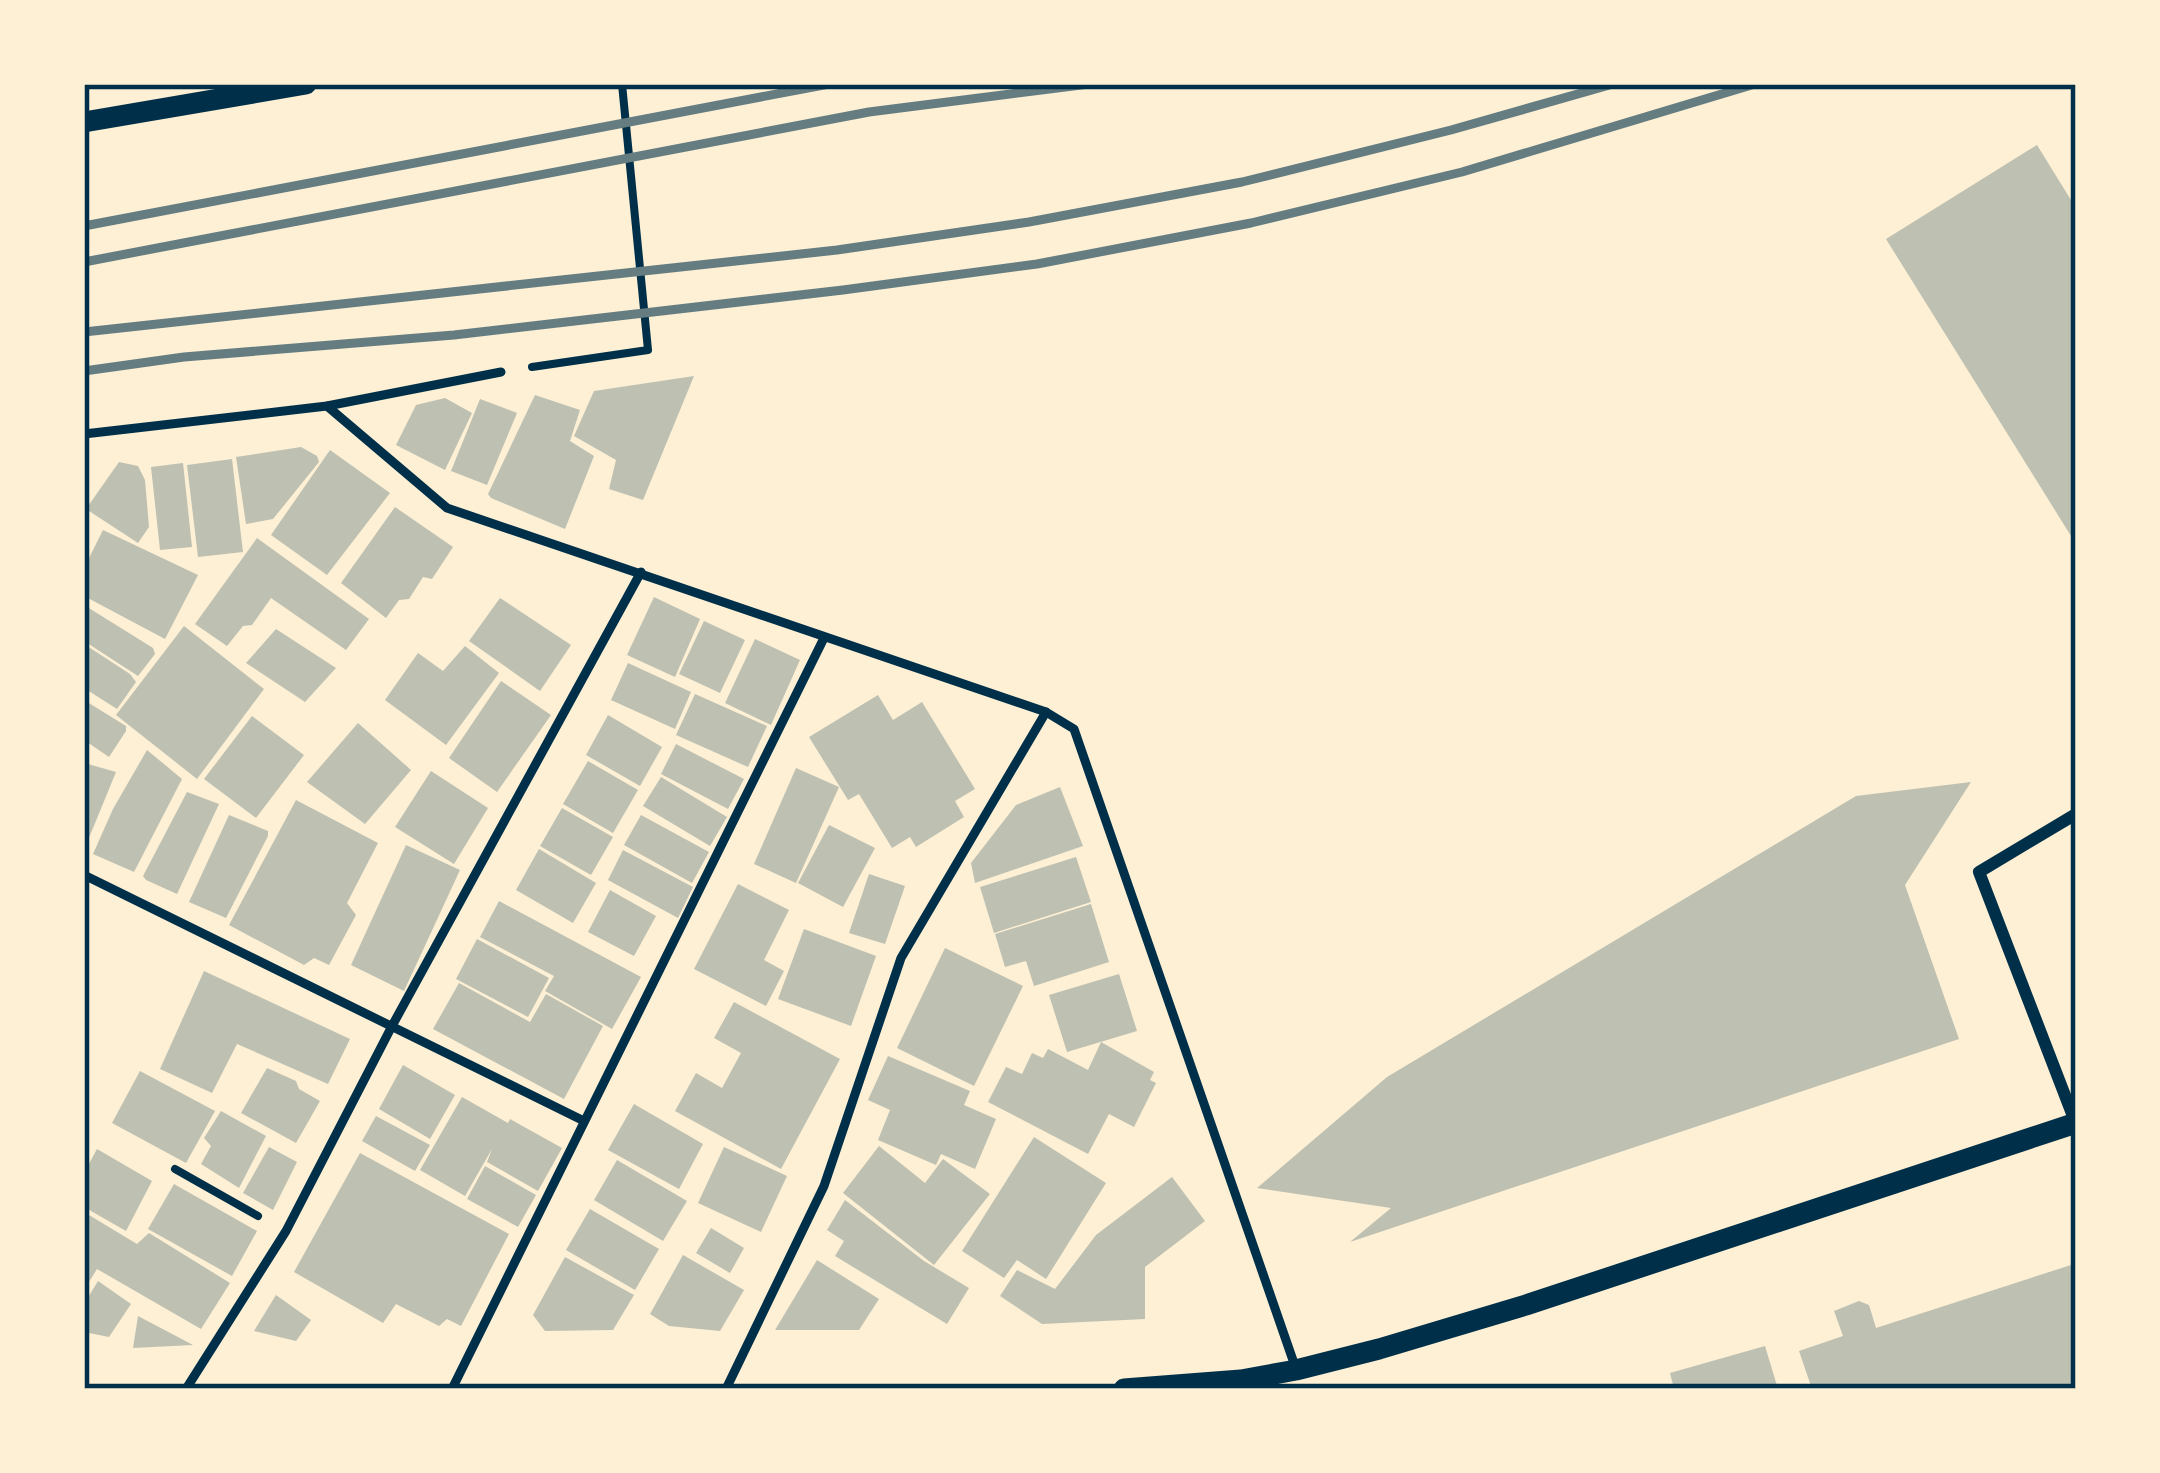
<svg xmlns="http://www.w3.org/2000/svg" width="2160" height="1473" viewBox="0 0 2160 1473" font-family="'Sofia Sans Condensed',sans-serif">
<rect width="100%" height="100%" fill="#fdf0d5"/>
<!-- building -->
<g fill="#bec0b2">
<polygon points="2037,145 2071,200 2076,197 2076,544 1886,239"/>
<polygon points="694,376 643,500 609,489 616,460 574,436 594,391"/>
<polygon points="535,395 580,410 570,441 594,456 565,529 491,498 488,494"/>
<polygon points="445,398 472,413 445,470 396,445 416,405"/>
<polygon points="480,399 517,413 487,485 451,471"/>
<polygon points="301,447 317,456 319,462 273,519 246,524 236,457"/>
<polygon points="330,450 390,493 327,575 271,535"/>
<polygon points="232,459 243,552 198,557 187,465"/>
<polygon points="119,462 138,466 145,480 149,527 138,543 86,509"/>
<polygon points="183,463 192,547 160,550 151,467"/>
<polygon points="395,507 453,547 432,579 423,577 409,599 399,600 386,618 341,583"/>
<polygon points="103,530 198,575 165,639 84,596 84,568"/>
<polygon points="257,538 369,619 346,650 271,598 252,625 243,626 227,646 195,624"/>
<polygon points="654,597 700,619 675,677 627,655"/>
<polygon points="500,598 571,645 540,691 469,641"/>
<polygon points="84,605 153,648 155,654 138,676 84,641"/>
<polygon points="704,621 745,640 720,693 679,674"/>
<polygon points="184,626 264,689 197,779 116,715"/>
<polygon points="276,629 336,668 305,702 246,663"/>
<polygon points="755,639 800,660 771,725 725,703"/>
<polygon points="84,644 130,674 136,682 117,709 84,688"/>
<polygon points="465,646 499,673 446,745 385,700 418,653 443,671"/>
<polygon points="628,663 691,692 675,729 611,700"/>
<polygon points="501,681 551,715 497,792 449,758"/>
<polygon points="695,694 767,726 748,767 676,735"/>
<polygon points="878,695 893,720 922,702 975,789 955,801 964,817 916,847 910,837 892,848 859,794 848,800 809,737"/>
<polygon points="84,700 126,726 126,731 109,757 84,740"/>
<polygon points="608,715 662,747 640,786 586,755"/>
<polygon points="252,716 304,755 256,818 204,779"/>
<polygon points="358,723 411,770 365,824 307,782"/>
<polygon points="676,744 744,779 728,809 661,774"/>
<polygon points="147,750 182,779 134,872 93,854 113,809"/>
<polygon points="588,761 638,790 613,833 563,804"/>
<polygon points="88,764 116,772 84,850 84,774"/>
<polygon points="796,768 839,787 796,883 754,864"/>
<polygon points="431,771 488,808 454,864 395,827"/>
<polygon points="661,777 727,817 710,846 643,806"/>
<polygon points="1971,782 1905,885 1959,1039 1350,1242 1391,1208 1257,1188 1387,1077 1856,796"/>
<polygon points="1060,787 1083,846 975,883 971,863 1016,805"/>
<polygon points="187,792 219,804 177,894 146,880 143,876"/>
<polygon points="296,800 378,843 347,903 356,915 329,965 314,958 304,965 229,925"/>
<polygon points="562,808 613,837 591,875 540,846"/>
<polygon points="229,815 268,831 268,836 226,918 189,902"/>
<polygon points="641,815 709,852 692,883 624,845"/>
<polygon points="829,825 875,848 843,907 798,883"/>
<polygon points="406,845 460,870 404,991 351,965"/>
<polygon points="539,849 596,883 573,923 516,890"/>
<polygon points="623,850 693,887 678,918 608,880"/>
<polygon points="1076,857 1091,902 994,933 980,887"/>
<polygon points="869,874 905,886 885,944 849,933"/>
<polygon points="738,884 789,910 764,960 784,971 766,1006 694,969"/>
<polygon points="610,890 656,916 634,956 588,932"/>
<polygon points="499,901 641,977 612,1029 545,991 554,976 480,937"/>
<polygon points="1091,904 1109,962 1034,986 1026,961 1005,967 995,934"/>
<polygon points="804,929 876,956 851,1026 778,999"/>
<polygon points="477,939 549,978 528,1017 456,979"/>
<polygon points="945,948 1023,986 974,1086 897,1048"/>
<polygon points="204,971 350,1039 328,1084 237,1044 212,1093 160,1069"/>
<polygon points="1119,974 1137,1031 1067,1052 1049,995"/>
<polygon points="459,983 530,1022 546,994 603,1026 564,1099 433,1029"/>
<polygon points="734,1002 840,1059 781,1169 675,1111 696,1073 722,1088 741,1053 714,1038"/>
<polygon points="1101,1042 1154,1072 1150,1080 1156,1083 1134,1127 1109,1114 1088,1154 988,1102 1006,1067 1022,1074 1032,1053 1043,1058 1048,1049 1088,1070"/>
<polygon points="888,1056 970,1091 964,1105 996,1119 975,1169 941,1154 936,1165 878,1140 890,1110 868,1100"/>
<polygon points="403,1065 455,1095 430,1139 379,1109"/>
<polygon points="267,1068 296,1081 299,1089 320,1101 296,1143 241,1113"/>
<polygon points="140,1071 215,1111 186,1163 112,1123"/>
<polygon points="462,1097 508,1123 510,1119 562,1148 538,1191 487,1162 492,1149 465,1196 420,1170"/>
<polygon points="634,1104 703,1144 679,1189 608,1150"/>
<polygon points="221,1111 266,1136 239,1188 201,1164 211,1146 204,1138"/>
<polygon points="376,1116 430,1145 415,1171 362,1141"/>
<polygon points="1034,1137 1106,1183 1046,1279 1017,1260 1004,1278 962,1251"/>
<polygon points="879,1146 925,1183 943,1159 990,1194 934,1265 843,1193"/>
<polygon points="269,1147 297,1162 273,1210 243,1193"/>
<polygon points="724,1147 787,1176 761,1232 698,1203"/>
<polygon points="97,1149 152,1181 126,1231 84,1207 84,1173"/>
<polygon points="360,1153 509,1234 461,1326 447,1319 439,1326 396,1304 383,1323 294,1272"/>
<polygon points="617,1160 687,1201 663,1241 594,1200"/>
<polygon points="485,1166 536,1195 518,1227 467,1199"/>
<polygon points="1172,1177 1205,1221 1145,1267 1145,1319 1042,1324 1000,1296 1017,1270 1055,1289 1096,1235"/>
<polygon points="174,1184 257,1231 232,1276 148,1229"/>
<polygon points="845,1200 924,1261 969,1288 947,1324 835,1256 844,1241 827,1230"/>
<polygon points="590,1209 659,1249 635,1290 566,1250"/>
<polygon points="84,1212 137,1244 149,1233 230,1283 201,1329 97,1269 84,1290"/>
<polygon points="711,1228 744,1248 730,1273 696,1253"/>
<polygon points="683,1255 744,1290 720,1331 669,1326 650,1314"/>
<polygon points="565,1257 634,1295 613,1330 545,1331 533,1315"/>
<polygon points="817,1260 879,1299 859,1330 775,1330"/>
<polygon points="2074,1264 2076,1389 1812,1389 1799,1351 1843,1336 1834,1311 1859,1301 1869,1305 1876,1328"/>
<polygon points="98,1281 131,1304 109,1337 84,1332 84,1304"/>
<polygon points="276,1295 311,1320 296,1341 254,1331"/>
<polygon points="138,1316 193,1345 133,1348"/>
<polygon points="1765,1346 1778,1389 1674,1389 1670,1373"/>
</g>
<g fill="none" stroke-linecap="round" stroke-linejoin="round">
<!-- path -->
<g stroke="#003049" stroke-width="8">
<polyline points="532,367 648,350 622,84"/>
<polyline points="175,1169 258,1216"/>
</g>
<!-- service -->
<g stroke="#003049" stroke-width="9">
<polyline points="327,406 447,508 1046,712 1074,729 1296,1369"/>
<polyline points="84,434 327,406 501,372"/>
<polyline points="84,875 584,1121"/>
<polyline points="186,1389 286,1231 392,1026 641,572"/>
<polyline points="452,1389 824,638"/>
<polyline points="726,1389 824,1186 901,958 1046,712"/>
</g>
<!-- minor -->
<polyline stroke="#003049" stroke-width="12" points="2076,1124 1979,872 2076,814"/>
<!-- tertiary -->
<g stroke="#003049" stroke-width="21">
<polyline points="84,122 306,84"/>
<polyline points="1124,1389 1241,1380 1296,1370 1379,1349 1526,1305 2076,1123"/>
</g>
<!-- rail -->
<g stroke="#657d81" stroke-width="9">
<polyline points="84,226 829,84"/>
<polyline points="84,262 869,112 1089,84"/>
<polyline points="84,332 837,250 1029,222 1242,182 1451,130 1613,84"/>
<polyline points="84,371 184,357 454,335 843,290 1037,264 1251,223 1462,172 1755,84"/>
</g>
</g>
<!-- border -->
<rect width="2160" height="1473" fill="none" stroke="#fdf0d5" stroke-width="174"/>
<rect x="87" y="87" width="1986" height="1299" fill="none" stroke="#003049" stroke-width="4.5"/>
</svg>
